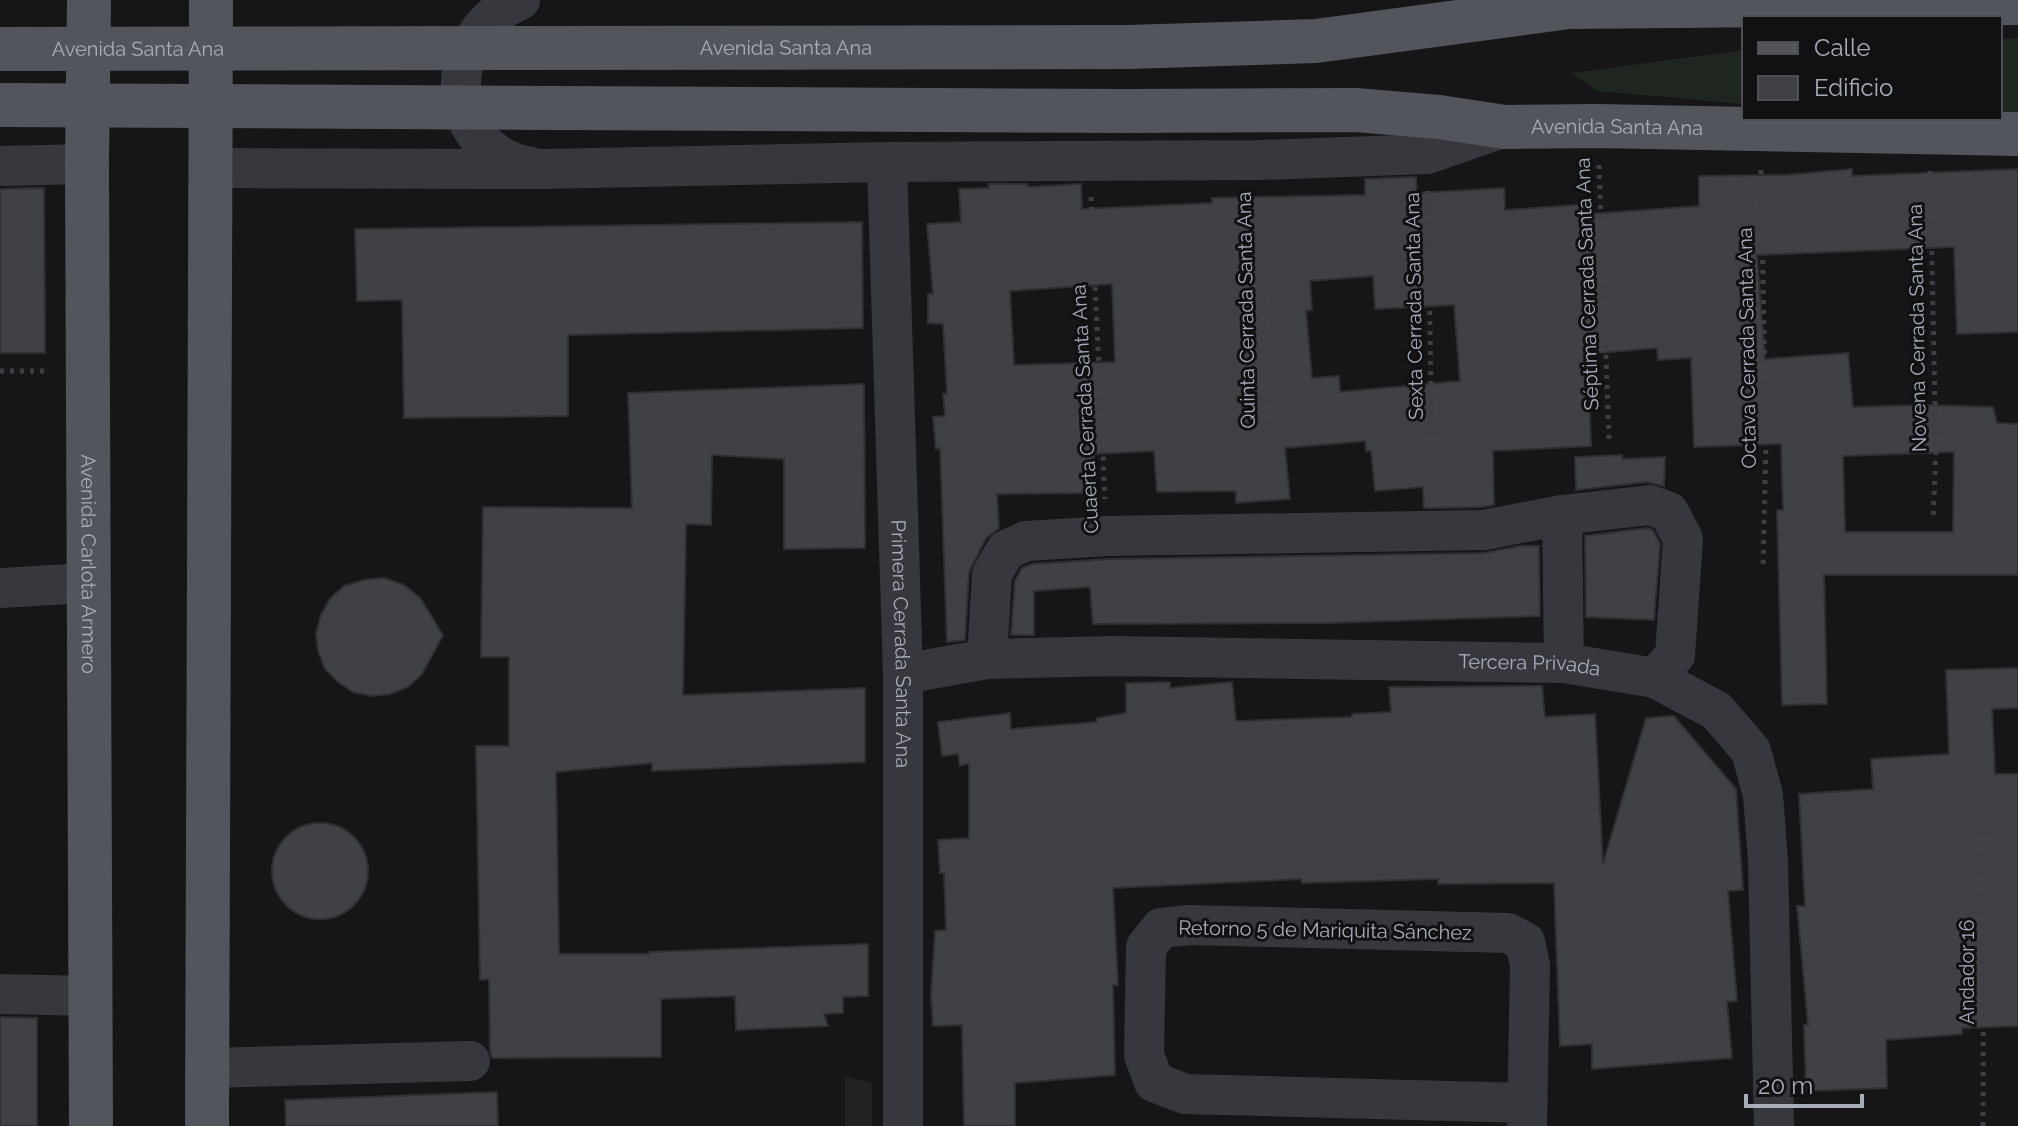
<svg xmlns="http://www.w3.org/2000/svg" width="2018" height="1126" viewBox="0 0 2018 1126" font-family="Raleway,sans-serif">
<rect width="100%" height="100%" fill="#161618"/>
<!-- built -->
<polygon fill="#222225" points="845,1076 872,1083 872,1126 845,1126"/>
<!-- green -->
<g fill="#1e261f">
<polygon points="2000,38 2018,38 2018,119 2000,118"/>
<polygon points="1744,50 1744,104 1597,91 1571,73"/>
</g>
<!-- building -->
<g fill="#404145" stroke="#303034" stroke-width="2" fill-rule="evenodd">
<path d="M 1852,169 L 1852,176 L 2018,169 L 2018,332 L 1957,334 L 1954,247 L 1757,255 L 1765,359 L 1848,353 L 1853,407 L 1926,405 L 1993,407 L 1997,423 L 2018,424 L 2018,575 L 1824,575 L 1827,704 L 1782,705 L 1777,510 L 1783,510 L 1781,444 L 1694,447 L 1691,358 L 1658,360 L 1657,348 L 1588,354 L 1591,446 L 1493,451 L 1494,505 L 1482,507 L 1424,508 L 1423,487 L 1375,491 L 1371,451 L 1366,451 L 1365,441 L 1285,448 L 1290,499 L 1236,503 L 1236,491 L 1157,492 L 1154,451 L 1094,454 L 1095,493 L 997,494 L 999,528 L 986,538 L 969,572 L 965,640 L 947,642 L 940,448 L 936,449 L 933,417 L 945,416 L 943,394 L 947,394 L 943,324 L 928,323 L 928,294 L 933,294 L 927,224 L 961,222 L 959,189 L 989,188 L 989,184 L 1028,184 L 1028,187 L 1081,184 L 1082,209 L 1212,203 L 1212,198 L 1365,195 L 1365,179 L 1416,177 L 1417,193 L 1504,188 L 1505,210 L 1589,204 L 1590,214 L 1699,206 L 1699,176 L 1786,175 ZM 1373,276 L 1375,309 L 1454,305 L 1460,381 L 1340,392 L 1339,376 L 1312,378 L 1306,311 L 1312,310 L 1310,281 ZM 1112,284 L 1115,362 L 1014,365 L 1010,291 ZM 1954,452 L 1953,532 L 1845,532 L 1843,456 Z"/>
<polygon points="44,188 45,353 0,353 0,189"/>
<polygon points="862,222 863,328 568,335 568,416 404,418 402,300 357,301 355,229"/>
<polygon points="864,384 865,548 784,549 784,459 712,455 711,525 686,524 683,695 865,688 865,762 652,771 652,763 556,772 559,954 649,954 649,952 868,944 868,996 843,997 843,1013 824,1014 828,1026 736,1030 735,996 661,999 661,1057 492,1058 490,1050 489,979 480,980 476,746 509,746 509,657 481,657 483,507 632,508 628,393"/>
<polygon points="1622,455 1623,459 1665,457 1664,486 1647,482 1576,490 1575,457"/>
<polygon points="1647,528 1653,530 1660,544 1654,620 1586,617 1585,536"/>
<polygon points="1521,546 1539,546 1540,616 1328,623 1093,624 1090,587 1034,591 1034,635 1011,635 1015,581 1022,568 1032,564 1108,559 1484,553"/>
<polygon points="384,578 404,585 420,598 443,635 422,674 408,687 390,694 372,696 353,692 338,682 325,669 318,651 316,633 321,615 330,599 344,586 364,580"/>
<polygon points="2018,668 2018,708 1992,709 1995,774 2018,774 2018,1026 1962,1028 1962,1034 1886,1040 1887,1088 1806,1091 1804,1025 1808,1025 1797,906 1805,906 1799,794 1873,789 1871,759 1949,754 1946,670"/>
<polygon points="1170,682 1170,688 1232,682 1236,721 1352,717 1352,714 1391,712 1389,687 1542,686 1545,717 1595,714 1603,864 1646,718 1674,716 1736,789 1743,890 1728,891 1737,1001 1727,1002 1732,1058 1592,1069 1592,1044 1560,1046 1554,883 1438,884 1438,879 1302,883 1301,879 1113,888 1118,985 1113,985 1115,1075 1015,1083 1015,1126 964,1126 962,1025 933,1026 931,995 935,931 946,930 944,873 940,873 938,840 969,838 969,763 960,766 958,754 942,756 938,722 1010,713 1011,729 1097,722 1097,718 1126,713 1126,683"/>
<circle cx="320" cy="871" r="48"/>
<polygon points="0,1017 37,1018 37,1126 0,1126"/>
<polygon points="497,1092 498,1126 286,1126 285,1100"/>
</g>
<g fill="none" stroke-linecap="round" stroke-linejoin="round">
<!-- path -->
<g stroke="#3d3f44" stroke-width="5" stroke-dasharray="4 6" stroke-linecap="butt">
<polyline points="1599,165 1609,440"/>
<polyline points="1761,170 1766,444 1763,565"/>
<polyline points="1930,171 1936,450 1933,521"/>
<polyline points="1428,191 1432,458"/>
<polyline points="1091,197 1105,499"/>
<polyline points="1261,200 1265,459"/>
<polyline points="0,371 48,371"/>
<polyline points="1109,573 1109,619"/>
<polyline points="1983,1126 1984,817"/>
</g>
<!-- minor -->
<g stroke="#37383d" stroke-width="40">
<path d="M 520,0 C 438,35 441,151 531,167"/>
<path id="s1" d="M 887,162 L 903,674 L 903,1126"/>
<polyline points="0,166 87,164"/>
<polyline points="211,168 542,169 887,162 1260,160 1427,154 1505,127"/>
<polyline points="1562,515 1650,505 1669,512 1683,539 1675,655 1655,678"/>
<polyline points="0,588 88,583"/>
<polyline points="987,659 992,574 1006,550 1026,541 1107,536 1484,530 1562,515 1564,663"/>
<path id="s2" d="M 903,674 L 987,659 L 1111,656 L 1564,663 L 1655,678 L 1717,711 L 1751,751 L 1763,795 L 1768,861 L 1774,1126"/>
<polyline points="0,994 92,996"/>
<polyline points="207,1068 470,1061"/>
<polyline points="1527,1126 1530,965 1525,942 1508,933 1189,925 1161,928 1146,947 1144,1055 1154,1082 1185,1094 1527,1103"/>
</g>
<!-- major -->
<g stroke="#53555c" stroke-width="44">
<path id="s3" d="M 89,0 L 87,164 L 91,1126"/>
<polyline points="1128,47 1316,41 1569,7 2018,3"/>
<path id="s4" d="M 1126,111 L 1356,110 L 1439,117 L 1505,127 L 1597,126 L 2018,134"/>
<polyline points="207,1126 211,0"/>
</g>
<!-- major-bridge -->
<g stroke="#53555c" stroke-width="44">
<path id="s5" d="M 0,49 L 1128,47"/>
<polyline points="0,105 1126,111"/>
</g>
</g>
<g text-anchor="middle" dominant-baseline="central" stroke-width="6" stroke-linejoin="round" paint-order="stroke">
<!-- street labels -->
<g font-size="20" fill="#a8adb8" stroke="#111113">
<text stroke="none"><textPath href="#s5" startOffset="786">Avenida Santa Ana</textPath></text>
<text stroke="none"><textPath href="#s5" startOffset="138">Avenida Santa Ana</textPath></text>
<text stroke="none"><textPath href="#s4" startOffset="492">Avenida Santa Ana</textPath></text>
<text transform="translate(1587 284) rotate(-92)">Séptima Cerrada Santa Ana</text>
<text transform="translate(1414 306) rotate(-91)">Sexta Cerrada Santa Ana</text>
<text transform="translate(1246 310) rotate(-91)">Quinta Cerrada Santa Ana</text>
<text transform="translate(1917 328) rotate(-91)">Novena Cerrada Santa Ana</text>
<text transform="translate(1747 348) rotate(-91)">Octava Cerrada Santa Ana</text>
<text transform="translate(1085 409) rotate(-93)">Cuaerta Cerrada Santa Ana</text>
<text stroke="none"><textPath href="#s3" startOffset="564">Avenida Carlota Armero</textPath></text>
<text stroke="none"><textPath href="#s1" startOffset="482">Primera Cerrada Santa Ana</textPath></text>
<text stroke="none"><textPath href="#s2" startOffset="628">Tercera Privada</textPath></text>
<text transform="translate(1325 930) rotate(1)">Retorno 5 de Mariquita Sánchez</text>
<text transform="translate(1967 972) rotate(-90)">Andador 16</text>
</g>
</g>
<!-- legend -->
<rect x="1742" y="16" width="260" height="104" fill="#111113" stroke="#4d4f55" stroke-width="2"/>
<rect x="1758" y="42" width="40" height="12" fill="#53555c" stroke="#4d4f55" stroke-width="2"/>
<text x="1814" y="56" font-size="24" fill="#a8adb8">Calle</text>
<rect x="1758" y="76" width="40" height="24" fill="#404145" stroke="#4d4f55" stroke-width="2"/>
<text x="1814" y="96" font-size="24" fill="#a8adb8">Edificio</text>
<!-- scale -->
<path d="M1746 1094v12h116v-12" fill="none" stroke="#a8adb8" stroke-width="4"/>
<text x="1758" y="1094" font-size="24" fill="#a8adb8" stroke="#111113" stroke-width="6" paint-order="stroke">20 m</text>
</svg>
